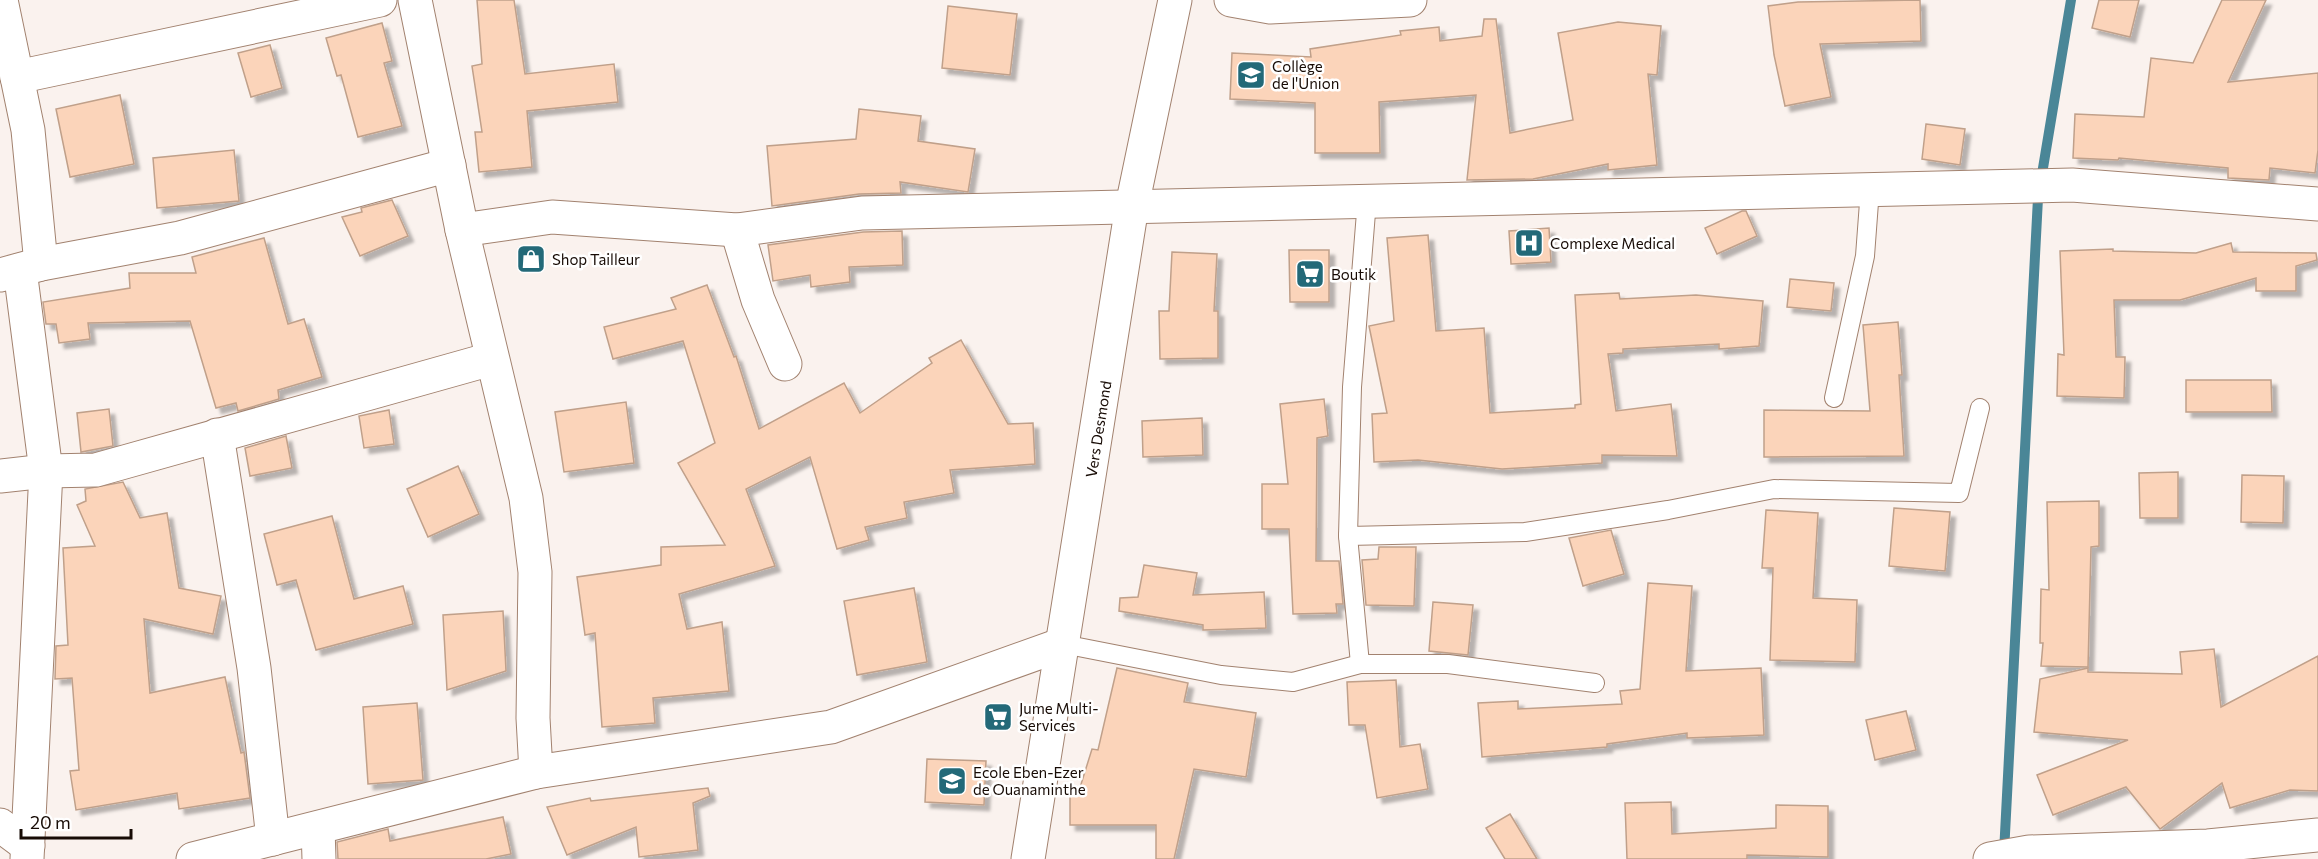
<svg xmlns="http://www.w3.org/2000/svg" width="2318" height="859" viewBox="0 0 2318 859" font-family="Commissioner,sans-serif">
<defs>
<filter id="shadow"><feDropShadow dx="5.5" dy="5.5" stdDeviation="1.5" flood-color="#0004"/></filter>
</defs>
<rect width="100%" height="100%" fill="#faf2ee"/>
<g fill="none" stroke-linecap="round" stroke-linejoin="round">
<!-- stream -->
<polyline stroke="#4a8697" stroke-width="10" points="2004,853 2038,198 2071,0"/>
</g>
<!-- building -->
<g fill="#fbd4ba" stroke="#c0a08a" stroke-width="1.5" filter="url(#shadow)">
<polygon points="477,0 514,0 525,74 614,64 618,102 527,111 532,167 479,172 475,132 482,132 472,66 482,64"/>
<polygon points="1920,0 1921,41 1820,44 1831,97 1785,106 1774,55 1768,6 1798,2"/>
<polygon points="2099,0 2139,0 2130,37 2092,28"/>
<polygon points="2222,0 2266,0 2228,82 2318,73 2318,150 2315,173 2270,168 2269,180 2228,178 2228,168 2119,158 2118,160 2073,158 2075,114 2144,117 2151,58 2193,63"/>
<polygon points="948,6 1017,14 1010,75 942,68"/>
<polygon points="1484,19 1496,19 1510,133 1573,120 1558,33 1618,22 1661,26 1657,75 1648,74 1657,165 1608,170 1608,164 1533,179 1467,180 1476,95 1379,102 1380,153 1315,153 1315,103 1230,99 1232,53 1311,57 1310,49 1401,35 1400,31 1439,27 1440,41 1482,36"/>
<polygon points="382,23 392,61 384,63 402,126 358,137 341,75 337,76 326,38"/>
<polygon points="270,45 282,88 251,97 238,53"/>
<polygon points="120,95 134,164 70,177 56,109"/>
<polygon points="859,109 921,116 918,141 975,149 968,192 900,182 901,193 859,194 772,206 767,146 856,139"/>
<polygon points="1926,124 1965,129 1960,165 1922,159"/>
<polygon points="234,150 239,201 157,208 153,158"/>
<polygon points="392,200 408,236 360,256 342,217 362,212 361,208"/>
<polygon points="1742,211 1746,211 1757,236 1717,254 1705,228"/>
<polygon points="1549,228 1551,262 1511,264 1509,231"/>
<polygon points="902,231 903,265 849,267 850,282 811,287 810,275 773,281 768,245 863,232"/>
<polygon points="1428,235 1436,331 1484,328 1490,413 1575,408 1575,405 1581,404 1575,295 1619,293 1620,299 1696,295 1763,301 1759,346 1719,349 1719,344 1623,349 1623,353 1608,354 1616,411 1671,404 1677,456 1602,455 1602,463 1502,469 1418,460 1374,462 1372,414 1387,413 1369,326 1394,321 1387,238"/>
<polygon points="264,238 288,324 304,319 322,377 278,390 279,399 238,411 236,403 216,408 190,321 88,323 90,339 59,343 56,324 46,324 43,302 130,288 129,273 196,273 192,257"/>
<polygon points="2231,243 2233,252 2316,253 2317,260 2296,266 2296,291 2256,291 2256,278 2180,300 2114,300 2116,357 2125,357 2124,398 2057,396 2058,354 2064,355 2060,251 2113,249 2113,251 2196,253"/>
<polygon points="1289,250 1329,250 1329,302 1290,302"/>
<polygon points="1172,252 1217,254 1214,311 1218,311 1218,358 1160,359 1159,311 1169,311"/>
<polygon points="1790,279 1834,283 1831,311 1787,307"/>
<polygon points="707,285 734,357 736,356 759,429 844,383 860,413 932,363 929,358 961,340 1008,424 1033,423 1035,464 950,470 954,493 904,502 907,518 865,527 869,540 837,549 810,457 746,489 775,566 679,594 687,629 722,622 729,691 653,698 655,723 602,727 595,633 585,635 577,577 661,565 661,547 725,545 678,463 715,443 683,341 613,359 604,327 676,309 671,298"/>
<polygon points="1898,322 1902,375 1899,375 1904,456 1764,457 1764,410 1870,411 1863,325"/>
<polygon points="2186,380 2271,380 2272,412 2186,412"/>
<polygon points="1324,399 1328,436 1317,438 1316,561 1339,561 1343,604 1336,604 1337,613 1293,614 1289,529 1262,529 1262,484 1288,484 1280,404"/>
<polygon points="626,402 634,463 564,472 555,412"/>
<polygon points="109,409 113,446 81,452 77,413"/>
<polygon points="389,410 394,444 364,448 359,416"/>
<polygon points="1202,418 1203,455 1143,457 1142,421"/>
<polygon points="286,436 292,468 250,476 245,448"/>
<polygon points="458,466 479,514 428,537 407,489"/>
<polygon points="2178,472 2178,518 2140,518 2139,473"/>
<polygon points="2242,475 2284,476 2283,523 2241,522"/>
<polygon points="123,482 140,518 167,513 179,588 221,596 213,634 144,619 150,693 225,677 241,753 244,752 250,798 179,809 177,793 76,810 70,771 79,770 72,678 55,679 56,646 68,645 63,548 95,546 77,505 86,501 85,489"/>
<polygon points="2099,501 2099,546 2091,547 2088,667 2041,666 2043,643 2040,643 2041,589 2049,590 2047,502"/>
<polygon points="1894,508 1950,512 1945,571 1889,566"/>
<polygon points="1766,510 1818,513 1813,598 1857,600 1855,662 1770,660 1773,568 1762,568"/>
<polygon points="332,516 354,599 403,586 413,624 316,650 296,580 277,585 264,534"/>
<polygon points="1611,530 1624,574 1583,586 1569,538"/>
<polygon points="1379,547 1416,547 1414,606 1366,605 1362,560 1378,559"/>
<polygon points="1144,565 1197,573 1193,595 1264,592 1266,628 1203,630 1203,625 1119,611 1120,598 1138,597"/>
<polygon points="1648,583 1692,586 1686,671 1761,668 1764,735 1687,738 1687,733 1607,744 1607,747 1482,757 1478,703 1518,701 1518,709 1622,704 1620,691 1640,689"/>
<polygon points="914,588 927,662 857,675 844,601"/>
<polygon points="1433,602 1473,605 1468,655 1429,651"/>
<polygon points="503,611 506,671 447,690 443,615"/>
<polygon points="2214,649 2221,707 2318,656 2318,791 2290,790 2230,808 2222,783 2160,829 2126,787 2053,815 2037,775 2128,740 2034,732 2040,679 2088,668 2088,672 2182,674 2180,652"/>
<polygon points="1117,668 1188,683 1184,702 1256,713 1246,777 1194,769 1174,859 1156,859 1156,825 1070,825 1070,794 1078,794 1092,749 1098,750"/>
<polygon points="1396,680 1400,747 1420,744 1428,789 1377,798 1365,725 1349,725 1347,682"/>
<polygon points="417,703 423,780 368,784 363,707"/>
<polygon points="1906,711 1916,750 1875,760 1866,720"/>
<polygon points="927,759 986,761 984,805 925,802"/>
<polygon points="708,788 710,796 693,803 698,850 639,857 636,827 567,855 547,807 590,798 591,801"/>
<polygon points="1671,802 1672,834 1776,828 1776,805 1828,806 1828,857 1747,855 1747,859 1627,859 1625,803"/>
<polygon points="1510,814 1537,859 1505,859 1486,828"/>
<polygon points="503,817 511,854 486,859 338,859 337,842 388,829 390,841"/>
</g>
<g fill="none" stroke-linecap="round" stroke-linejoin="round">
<!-- lane casing -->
<g stroke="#a2826f" stroke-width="20">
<g id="lane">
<polyline points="1834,398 1865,256 1870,189"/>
<polyline points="1348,536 1525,532 1668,510 1774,489 1959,493 1980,408"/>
<polyline points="1063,644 1221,675 1293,682 1360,664 1348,536 1352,387 1367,200"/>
<polyline points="1360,664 1448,664 1595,683"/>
</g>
</g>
<!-- street casing -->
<g stroke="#a2826f" stroke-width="35">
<g id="street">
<polyline points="1,0 28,130 41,264"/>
<polyline points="1231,0 1270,7 1410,0"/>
<polyline points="17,77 380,0"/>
<polyline points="462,230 552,217 737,230"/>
<polyline points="20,270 46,471 27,859"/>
<polyline points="0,275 41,264 180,238 449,165"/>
<polyline points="785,364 758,300 737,230 862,213 2072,185 2318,204"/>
<polyline points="217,435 254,668 273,839"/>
<polyline points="0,476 46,471 96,470 491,359"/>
<polyline points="0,825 28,846"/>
<polyline points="318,828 319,859"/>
<polyline points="193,859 536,772"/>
<polyline points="1990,859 2029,852 2208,846 2318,835"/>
</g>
</g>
<!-- secondary casing -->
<g stroke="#a2826f" stroke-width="35">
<g id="secondary">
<polyline points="415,0 462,230 526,498 535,572 533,718 536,772 831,727 1063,644"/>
<polyline points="1028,859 1132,206 1175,0"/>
</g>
</g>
<!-- lane -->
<use href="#lane" stroke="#fff" stroke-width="18"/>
<!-- street -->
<use href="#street" stroke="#fff" stroke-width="33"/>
<!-- secondary -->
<use href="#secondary" stroke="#fff" stroke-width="33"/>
</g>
<!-- icons -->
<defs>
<g id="school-square" transform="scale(1.5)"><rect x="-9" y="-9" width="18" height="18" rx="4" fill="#236978" stroke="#fff"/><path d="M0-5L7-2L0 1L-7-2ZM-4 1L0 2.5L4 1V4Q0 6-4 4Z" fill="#fff"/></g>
<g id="hospital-square" transform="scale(1.5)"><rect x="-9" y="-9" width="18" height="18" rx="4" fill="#236978" stroke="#fff"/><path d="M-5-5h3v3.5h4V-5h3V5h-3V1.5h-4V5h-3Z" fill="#fff"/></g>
<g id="shop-square" transform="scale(1.5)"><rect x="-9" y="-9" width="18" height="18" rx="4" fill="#236978" stroke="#fff"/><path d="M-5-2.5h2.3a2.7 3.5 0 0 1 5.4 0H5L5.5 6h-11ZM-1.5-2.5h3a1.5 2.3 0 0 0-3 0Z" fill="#fff"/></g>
<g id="supermarket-square" transform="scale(1.5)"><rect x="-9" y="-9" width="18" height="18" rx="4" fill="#236978" stroke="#fff"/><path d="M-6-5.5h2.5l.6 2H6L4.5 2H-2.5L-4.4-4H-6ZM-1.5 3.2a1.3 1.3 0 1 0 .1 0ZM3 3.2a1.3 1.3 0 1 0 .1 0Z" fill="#fff"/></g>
</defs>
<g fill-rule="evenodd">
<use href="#school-square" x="1251" y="75"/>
<use href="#hospital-square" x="1529" y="243"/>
<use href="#shop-square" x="531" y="259"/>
<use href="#supermarket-square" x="1310" y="274"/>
<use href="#supermarket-square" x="998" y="717"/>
<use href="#school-square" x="952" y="781"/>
</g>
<g text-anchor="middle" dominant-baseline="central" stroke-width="5" stroke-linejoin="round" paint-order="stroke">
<!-- poi labels -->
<g font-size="15" fill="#170b05" stroke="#fff" text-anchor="start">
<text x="1272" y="66">Collège<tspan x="1272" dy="17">de l'Union</tspan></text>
<text x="1550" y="243">Complexe Medical</text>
<text x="552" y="259">Shop Tailleur</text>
<text x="1331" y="274">Boutik</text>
<text x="1019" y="708">Jume Multi-<tspan x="1019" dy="17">Services</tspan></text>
<text x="973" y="772">Ecole Eben-Ezer<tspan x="973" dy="17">de Ouanaminthe</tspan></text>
</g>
<!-- street labels -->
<g font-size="15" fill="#170b05" stroke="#fff">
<text transform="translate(1098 429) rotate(-81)">Vers Desmond</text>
</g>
</g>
<!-- scale -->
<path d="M21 829v9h110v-9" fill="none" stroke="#170b05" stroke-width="3"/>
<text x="30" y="829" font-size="18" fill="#170b05" stroke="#ffffff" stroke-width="4.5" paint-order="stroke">20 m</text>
</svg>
